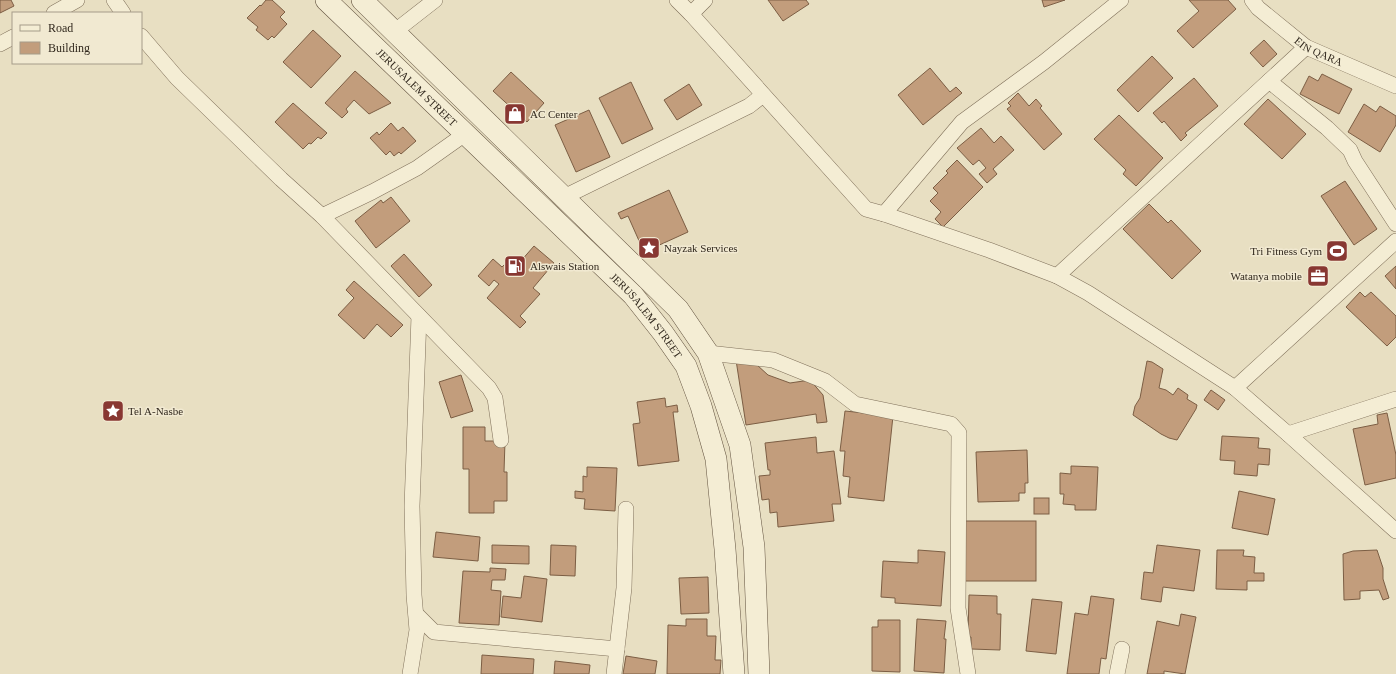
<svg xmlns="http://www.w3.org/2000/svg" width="1396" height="674" viewBox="0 0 1396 674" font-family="Georgia,serif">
<rect width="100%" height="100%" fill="#e8dfc2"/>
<!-- building -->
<g fill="#c29d7c" stroke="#7c5e44">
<polygon points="0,0 11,0 14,6 0,13"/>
<polygon points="266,0 272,0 285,12 280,17 287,24 274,38 272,36 268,40 256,30 258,27 247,18 260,5 261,6"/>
<polygon points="768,0 806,0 809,4 783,21"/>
<polygon points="1042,0 1065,0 1044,7"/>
<polygon points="1189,0 1228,0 1236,9 1193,48 1177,31 1199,11"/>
<polygon points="313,30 341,56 311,88 283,62"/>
<polygon points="1264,40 1277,54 1263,67 1250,53"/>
<polygon points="1152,56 1173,78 1138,112 1117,90"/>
<polygon points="930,68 950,92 956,87 962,93 923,125 898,95"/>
<polygon points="355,71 391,103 369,114 354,100 346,109 348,112 342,118 325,103"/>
<polygon points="511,72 544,103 527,122 493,91"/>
<polygon points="1322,74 1352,89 1339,114 1300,94 1309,76 1318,81"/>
<polygon points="1194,78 1218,106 1185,133 1187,135 1181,141 1164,121 1162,123 1153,113"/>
<polygon points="631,82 653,129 622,144 599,98"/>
<polygon points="689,84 702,105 677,120 664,100"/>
<polygon points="1018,93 1029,106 1036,99 1042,106 1040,108 1062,134 1044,150 1007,109 1011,106 1008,103"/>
<polygon points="1268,99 1306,134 1282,159 1244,124"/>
<polygon points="293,103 327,133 321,139 318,137 311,144 309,143 303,149 275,122"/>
<polygon points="1364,104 1376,112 1380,106 1396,116 1396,125 1380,152 1348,132"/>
<polygon points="589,110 610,157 576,172 555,125"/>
<polygon points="1119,115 1163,158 1136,186 1123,174 1126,170 1094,139"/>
<polygon points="391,123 398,131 403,127 416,141 401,154 399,152 394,156 390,151 386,155 370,138 377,132 379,135"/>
<polygon points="981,128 994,143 1001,136 1014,150 993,169 997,174 987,183 979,174 986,168 979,160 973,165 957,148"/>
<polygon points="957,160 983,187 943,227 935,219 941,212 930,201 938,193 933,188 948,173 946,171"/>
<polygon points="1345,181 1377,229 1354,245 1321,196"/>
<polygon points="669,190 688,232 644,252 628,216 621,219 618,213"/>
<polygon points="391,197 410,221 376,248 355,221 381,200 383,203"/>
<polygon points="1149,204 1168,223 1171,220 1201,251 1172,279 1123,229"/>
<polygon points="534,246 554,263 533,288 540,294 520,316 526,322 520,328 487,298 499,284 494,280 489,286 478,276 493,259 502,267 506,263 513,270"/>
<polygon points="404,254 432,285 419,297 391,266"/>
<polygon points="1396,266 1396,289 1385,276"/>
<polygon points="354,281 403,325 391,337 377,324 364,339 338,315 354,298 346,290"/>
<polygon points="1360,292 1365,297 1371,292 1396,316 1396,337 1387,346 1346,307"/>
<polygon points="736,360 757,365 768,375 790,383 810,380 823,395 827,422 817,423 816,414 746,425"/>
<polygon points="1147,361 1152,362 1163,369 1159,388 1166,390 1173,395 1178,388 1188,395 1187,399 1197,405 1196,409 1177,440 1169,438 1161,434 1133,415 1135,406 1140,398"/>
<polygon points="461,375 473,411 451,418 439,382"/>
<polygon points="1211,390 1225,400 1218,410 1204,400"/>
<polygon points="665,398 666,407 677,405 678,412 673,412 679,461 638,466 633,424 640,423 637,402"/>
<polygon points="845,411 893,416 884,501 848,497 850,477 843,476 845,451 840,451"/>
<polygon points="1387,413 1396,455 1396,478 1365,485 1353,429 1378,424 1377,415"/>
<polygon points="463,427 485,427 485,441 505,441 504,472 507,472 507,501 494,501 494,513 469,513 469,469 463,469"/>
<polygon points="1222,436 1259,438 1258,448 1270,449 1269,465 1258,464 1257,476 1234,474 1235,461 1220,460"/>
<polygon points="816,437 817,453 834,451 841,504 832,504 834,521 778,527 777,512 770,513 769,499 762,500 759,476 770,475 770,470 768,470 765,443"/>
<polygon points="1027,450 1028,483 1025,483 1025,493 1019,493 1019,501 978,502 976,452"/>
<polygon points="1071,466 1098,467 1096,510 1075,510 1075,505 1063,504 1064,494 1060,494 1060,473 1071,474"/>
<polygon points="587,467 617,468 615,511 584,509 585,499 575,498 575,491 583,492 583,476 587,477"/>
<polygon points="1239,491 1275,499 1268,535 1232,528"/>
<rect x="1034" y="498" width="15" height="16"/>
<rect x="964" y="521" width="72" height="60"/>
<polygon points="436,532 480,537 478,561 433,557"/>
<polygon points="492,545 529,546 529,564 492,563"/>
<polygon points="551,545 576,546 575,576 550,575"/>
<polygon points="1157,545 1200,550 1194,591 1163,587 1161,602 1141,599 1144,572 1153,573"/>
<polygon points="918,550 945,552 941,606 895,603 895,598 881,597 883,561 918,563"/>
<polygon points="1217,550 1244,550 1243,556 1255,557 1254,573 1264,573 1264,581 1247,581 1247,590 1216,589"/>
<polygon points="1377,550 1383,568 1383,579 1389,598 1383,600 1379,590 1360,591 1360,599 1344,600 1343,554 1353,551"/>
<polygon points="490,568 506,569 505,580 492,580 491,590 501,591 499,625 459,623 463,571 490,572"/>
<polygon points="524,576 547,579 542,622 501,617 503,596 521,598"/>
<polygon points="708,577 709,613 681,614 679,578"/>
<polygon points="969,595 997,596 997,614 1001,614 1000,650 971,649 971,637 968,637"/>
<polygon points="1091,596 1114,599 1106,659 1101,658 1099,674 1067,674 1075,613 1088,615"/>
<polygon points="1032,599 1062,602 1056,654 1026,651"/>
<polygon points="1181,614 1196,617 1185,674 1164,671 1164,674 1147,674 1157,621 1179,626"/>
<polygon points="686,619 707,619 707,636 716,636 715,660 721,660 720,674 667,674 668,625 686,626"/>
<polygon points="917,619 946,621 944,639 946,639 944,673 914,671"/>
<polygon points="878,620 900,620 900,672 872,671 872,627 878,627"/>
<polygon points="482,655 534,659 533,674 481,674"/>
<polygon points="626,656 657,661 655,674 623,674"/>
<polygon points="555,661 590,665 589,674 554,674"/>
</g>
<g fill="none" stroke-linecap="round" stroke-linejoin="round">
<!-- street casing -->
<g stroke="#80715b" stroke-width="16">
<g id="street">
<polyline points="114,0 123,13"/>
<polyline points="677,0 691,14 866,209 884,214 989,250 1057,276 1088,293 1235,388 1288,434 1396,531"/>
<path id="s1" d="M 1252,0 L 1258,8 L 1306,47 L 1396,86"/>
<polyline points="54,13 77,0"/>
<polyline points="691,14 705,0"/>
<polyline points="394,32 435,0"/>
<polyline points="141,36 177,78 281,179 322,216 489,388 495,398 501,440"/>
<polyline points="0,44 13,37"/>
<polyline points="1269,81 1327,128 1350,150 1355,161 1396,224"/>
<polyline points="562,198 749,106 763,95"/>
<polyline points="884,214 962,122 1044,62 1121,0"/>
<polyline points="322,216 372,192 417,168 465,134"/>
<polyline points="1057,276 1306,47"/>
<polyline points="708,353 773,360 825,381 855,404 951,424 959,433 958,608 968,674"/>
<polyline points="1235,388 1396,241"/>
<polyline points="1288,434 1396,399"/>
<polyline points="416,614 434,632 617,649"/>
<polyline points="410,674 417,630 414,595 412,506 419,316"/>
<polyline points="614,674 624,588 626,509"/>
<polyline points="1117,674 1122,649"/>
</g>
</g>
<!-- secondary casing -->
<g stroke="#62523f" stroke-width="22">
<g id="secondary">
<path id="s2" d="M 326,0 L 633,295 L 663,333 L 686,366 L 701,406 L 716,459 L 725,549 L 734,674"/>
<polyline points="362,0 678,309 708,353 740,445 754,547 759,674"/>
</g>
</g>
<!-- street -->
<use href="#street" stroke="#f4edd4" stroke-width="15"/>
<!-- secondary -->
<use href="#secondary" stroke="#f4edd4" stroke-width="21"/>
</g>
<!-- icons -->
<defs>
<g id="shop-square" transform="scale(1.15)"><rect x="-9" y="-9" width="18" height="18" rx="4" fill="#883732" stroke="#f1e9d1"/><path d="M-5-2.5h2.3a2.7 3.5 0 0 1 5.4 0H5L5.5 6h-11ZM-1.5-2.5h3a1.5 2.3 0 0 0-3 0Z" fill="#fff"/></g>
<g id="sight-square" transform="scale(1.15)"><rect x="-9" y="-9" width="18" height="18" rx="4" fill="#883732" stroke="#f1e9d1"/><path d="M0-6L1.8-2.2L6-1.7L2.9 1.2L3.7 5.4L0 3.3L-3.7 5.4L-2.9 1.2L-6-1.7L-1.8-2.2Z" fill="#fff"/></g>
<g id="stadium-square" transform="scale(1.15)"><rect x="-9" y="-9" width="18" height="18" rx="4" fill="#883732" stroke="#f1e9d1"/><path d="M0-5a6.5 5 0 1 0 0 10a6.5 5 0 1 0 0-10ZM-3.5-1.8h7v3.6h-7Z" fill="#fff"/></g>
<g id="fuel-square" transform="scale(1.15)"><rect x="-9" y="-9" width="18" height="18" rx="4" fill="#883732" stroke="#f1e9d1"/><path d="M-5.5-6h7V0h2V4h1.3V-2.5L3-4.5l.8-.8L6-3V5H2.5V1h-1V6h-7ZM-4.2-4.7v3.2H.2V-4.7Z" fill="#fff"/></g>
<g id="office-square" transform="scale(1.15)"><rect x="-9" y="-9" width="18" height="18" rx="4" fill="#883732" stroke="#f1e9d1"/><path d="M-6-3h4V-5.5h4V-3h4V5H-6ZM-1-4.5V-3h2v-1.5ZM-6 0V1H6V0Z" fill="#fff"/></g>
</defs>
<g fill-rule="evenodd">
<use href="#shop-square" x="515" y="114"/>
<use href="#sight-square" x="649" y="248"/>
<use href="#stadium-square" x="1337" y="251"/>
<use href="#fuel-square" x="515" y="266"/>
<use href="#office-square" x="1318" y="276"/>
<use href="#sight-square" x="113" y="411"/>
</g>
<g text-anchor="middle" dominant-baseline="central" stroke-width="3" stroke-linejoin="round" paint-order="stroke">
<!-- street labels -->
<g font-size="11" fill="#32291e" stroke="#f1e9d1">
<text stroke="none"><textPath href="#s1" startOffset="85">EIN QARA</textPath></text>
<text stroke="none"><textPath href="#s2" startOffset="126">JERUSALEM STREET</textPath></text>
<text stroke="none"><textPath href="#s2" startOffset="450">JERUSALEM STREET</textPath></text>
</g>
<!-- poi labels -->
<g font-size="11" fill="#32291e" stroke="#f1e9d1" text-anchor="start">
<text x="530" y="114">AC Center</text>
<text x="664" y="248">Nayzak Services</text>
<text x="1322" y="251" text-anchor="end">Tri Fitness Gym</text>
<text x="530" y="266">Alswais Station</text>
<text x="1302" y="276" text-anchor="end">Watanya mobile</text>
<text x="128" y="411">Tel A-Nasbe</text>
</g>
</g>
<!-- legend -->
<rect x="12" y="12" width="130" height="52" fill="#f1e9d1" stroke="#a59c89"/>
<rect x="20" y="25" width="20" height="6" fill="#f4edd4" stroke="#a59c89"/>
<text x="48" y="32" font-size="12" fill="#32291e">Road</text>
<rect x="20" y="42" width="20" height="12" fill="#c29d7c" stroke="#a59c89"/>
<text x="48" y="52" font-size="12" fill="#32291e">Building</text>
</svg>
